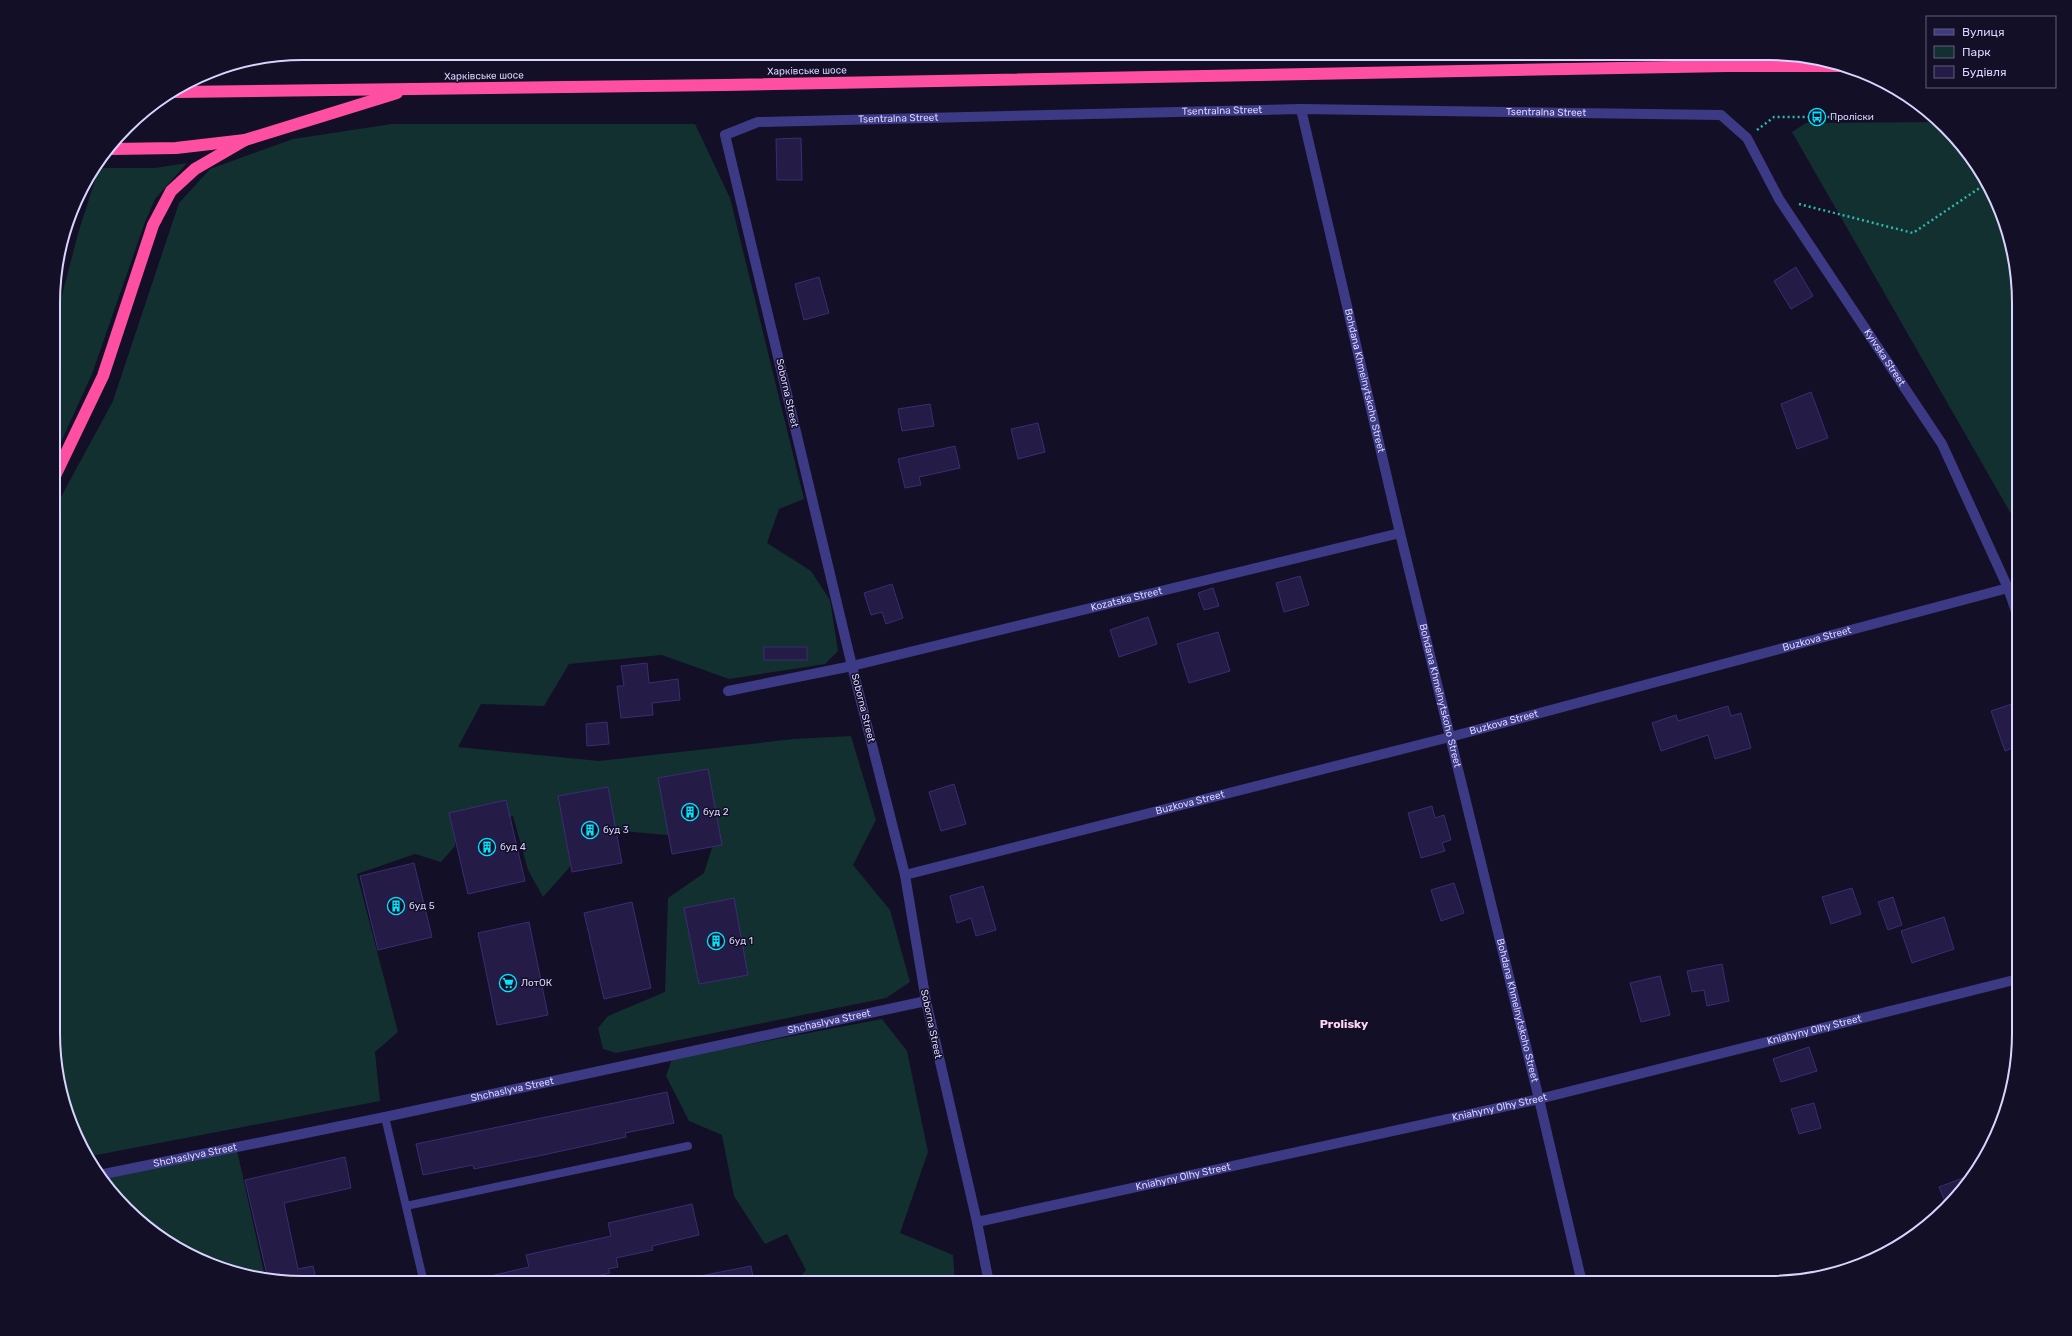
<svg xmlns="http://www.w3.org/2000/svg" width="2072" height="1336" viewBox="0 0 2072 1336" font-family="Rubik,sans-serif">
<rect width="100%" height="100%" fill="#130f26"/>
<!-- green -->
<g fill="#12302f">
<polygon points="1938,122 1957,138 1986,178 2010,238 2018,287 2018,526 1792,132 1806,123"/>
<polygon points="392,124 695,124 730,198 804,499 779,509 767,543 811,571 830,600 838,651 825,664 729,679 662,655 569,664 544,706 481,704 458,747 599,761 794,739 851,736 876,820 853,865 890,910 910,982 886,998 616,1053 603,1049 598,1028 608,1016 665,992 668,898 704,873 719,826 666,835 578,827 577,859 543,897 528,870 513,816 455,830 455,846 441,862 415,854 357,874 398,1032 375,1052 380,1101 86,1157 55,1065 55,508 113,401 179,203 210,169 293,139"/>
<polygon points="187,163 155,199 145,222 92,374 55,455 55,322 79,230 99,168 155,168"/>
<polygon points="882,1019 907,1051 928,1152 900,1233 953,1255 955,1283 795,1283 806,1270 787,1234 765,1244 734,1196 722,1135 689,1121 666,1076 672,1059"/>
<path d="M 237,1150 L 265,1277 C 251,1274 235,1274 222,1269 C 176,1253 130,1219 101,1179 Z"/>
</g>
<!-- building -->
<g fill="#241b47" stroke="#3b2d73">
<polygon points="801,138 802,180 777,180 776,139"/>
<polygon points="1796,267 1813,296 1791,309 1774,281"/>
<polygon points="819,277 829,313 804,320 795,284"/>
<polygon points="1811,392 1828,438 1797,449 1781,404"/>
<polygon points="930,404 934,426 902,431 898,409"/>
<polygon points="1038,423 1045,452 1018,459 1011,429"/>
<polygon points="955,446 960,468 919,477 921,485 905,488 898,459"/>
<polygon points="1300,576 1309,605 1284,612 1276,583"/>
<polygon points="892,584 903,618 886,624 882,612 871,615 864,593"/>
<polygon points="1213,588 1219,606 1204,610 1198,593"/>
<polygon points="1148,617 1157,644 1119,657 1110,630"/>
<polygon points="1218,632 1230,671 1189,683 1177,644"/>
<rect x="764" y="647" width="43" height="13"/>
<polygon points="647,663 649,683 678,679 680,700 652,703 653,715 621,718 617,686 624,686 621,666"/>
<polygon points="2018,702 2018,746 2005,751 1991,711"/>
<polygon points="1728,706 1731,716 1741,713 1751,748 1715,759 1708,735 1661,751 1652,723 1676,715 1678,721"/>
<polygon points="607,722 609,744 587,746 586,724"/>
<polygon points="708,769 722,845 672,854 658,778"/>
<polygon points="954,784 966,824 941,831 929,792"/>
<polygon points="608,787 622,863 572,872 558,796"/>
<polygon points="506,800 525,881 468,894 449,813"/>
<polygon points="1432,806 1435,818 1444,815 1451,840 1442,843 1445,851 1421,858 1408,813"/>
<polygon points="414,863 432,937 378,950 360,876"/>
<polygon points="1454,883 1464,913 1441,921 1431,890"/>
<polygon points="983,886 996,930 976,936 971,918 957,923 950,896"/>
<polygon points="1852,888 1861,914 1831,924 1822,897"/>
<polygon points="1893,897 1902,925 1888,930 1878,902"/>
<polygon points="734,898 748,975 699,984 684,908"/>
<polygon points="632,902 651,988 604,999 584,913"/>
<polygon points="1944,917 1954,949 1912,963 1901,931"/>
<polygon points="529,922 548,1015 497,1025 478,933"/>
<polygon points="1722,964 1729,1001 1707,1006 1704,990 1692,992 1687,971"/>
<polygon points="1660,976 1670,1015 1641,1022 1630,983"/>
<polygon points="1809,1047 1817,1071 1781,1082 1773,1059"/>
<polygon points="667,1092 674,1123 625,1133 626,1137 543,1155 474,1169 473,1165 423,1175 416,1144"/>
<polygon points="1814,1103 1821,1128 1799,1134 1791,1109"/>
<polygon points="345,1157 351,1188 284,1203 298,1269 313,1266 317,1283 303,1283 266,1277 280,1273 267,1275 245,1180"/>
<polygon points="1976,1173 1970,1179 1947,1206 1939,1187"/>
<polygon points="692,1204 699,1235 652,1246 653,1250 616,1258 618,1267 608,1269 610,1273 566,1283 487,1283 486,1277 529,1267 526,1255 611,1236 608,1223"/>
<polygon points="751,1266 754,1283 701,1283 700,1276"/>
</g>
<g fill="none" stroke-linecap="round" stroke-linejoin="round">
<!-- path -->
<g stroke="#2fb8b0" stroke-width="2.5" stroke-dasharray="2 3" stroke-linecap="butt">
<polyline points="1757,130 1774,117 1842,117"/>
<polyline points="1799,204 1913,233 1987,183"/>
</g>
<!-- lane -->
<g stroke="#3d3a85" stroke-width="8">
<polyline points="385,1117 424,1283"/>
<polyline points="406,1206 688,1146"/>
</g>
<!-- street -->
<g stroke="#3d3a85" stroke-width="10">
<path id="s1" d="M 1301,109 L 1400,533 L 1539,1099 L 1582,1283"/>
<path id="s2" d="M 728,691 L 852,666 L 1400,533"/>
<path id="s3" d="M 905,875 L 1450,737 L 2008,588"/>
<path id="s4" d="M 99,1175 L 385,1117 L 926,1001"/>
<path id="s5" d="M 977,1222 L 1539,1099 L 2018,979"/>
<path id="s6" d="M 989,1283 L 977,1222 L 926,1001 L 905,875 L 852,666 L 725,135 L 758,122 L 1301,109 L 1721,115 L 1747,138 L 1779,199 L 1942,444 L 2008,588 L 2018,617"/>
</g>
<!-- highway -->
<g stroke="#ff4fa3" stroke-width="12">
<polyline points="176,92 724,85 1728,66 1845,66"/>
<polyline points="112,149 176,148 245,140 397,93"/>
<polyline points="55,476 103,376 153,225 171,191 195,169 245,140"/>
</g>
</g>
<!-- icons -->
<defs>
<g id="bus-ring" transform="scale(0.9)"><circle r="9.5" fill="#130f26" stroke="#00e5ff" stroke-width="1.5"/><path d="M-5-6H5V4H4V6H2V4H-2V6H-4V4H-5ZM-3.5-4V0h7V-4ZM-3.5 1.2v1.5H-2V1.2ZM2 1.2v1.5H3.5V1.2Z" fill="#00e5ff"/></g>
<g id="building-ring" transform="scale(0.9)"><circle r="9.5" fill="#130f26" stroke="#00e5ff" stroke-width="1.5"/><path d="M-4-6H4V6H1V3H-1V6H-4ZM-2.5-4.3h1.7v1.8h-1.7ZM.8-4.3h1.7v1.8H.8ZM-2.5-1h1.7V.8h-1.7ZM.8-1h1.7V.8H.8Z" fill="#00e5ff"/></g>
<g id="supermarket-ring" transform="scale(0.9)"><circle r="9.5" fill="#130f26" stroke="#00e5ff" stroke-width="1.5"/><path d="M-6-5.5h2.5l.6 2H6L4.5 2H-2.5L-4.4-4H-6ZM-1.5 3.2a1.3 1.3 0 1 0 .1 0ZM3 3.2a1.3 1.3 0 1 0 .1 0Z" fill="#00e5ff"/></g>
</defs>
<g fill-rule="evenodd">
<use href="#bus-ring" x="1817" y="117"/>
<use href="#building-ring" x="690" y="812"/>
<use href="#building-ring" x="590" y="830"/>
<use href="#building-ring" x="487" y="847"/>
<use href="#building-ring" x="396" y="906"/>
<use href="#building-ring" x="716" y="941"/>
<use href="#supermarket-ring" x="508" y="983"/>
</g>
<g text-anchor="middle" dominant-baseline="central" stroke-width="3" stroke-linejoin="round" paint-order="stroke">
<!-- street labels -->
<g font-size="10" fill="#d9d4ff" stroke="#130f26">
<text transform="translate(807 71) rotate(-1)">Харківське шосе</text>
<text transform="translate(484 76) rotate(-1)">Харківське шосе</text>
<text stroke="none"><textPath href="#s6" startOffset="1678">Tsentralna Street</textPath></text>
<text stroke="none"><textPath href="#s6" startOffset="2002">Tsentralna Street</textPath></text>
<text stroke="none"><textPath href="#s6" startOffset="1354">Tsentralna Street</textPath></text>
<text stroke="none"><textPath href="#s6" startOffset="2471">Kyivska Street</textPath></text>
<text stroke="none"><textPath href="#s1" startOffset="279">Bohdana Khmelnytskoho Street</textPath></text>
<text transform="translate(787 393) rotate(77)">Soborna Street</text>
<text stroke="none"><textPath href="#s2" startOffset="409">Kozatska Street</textPath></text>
<text stroke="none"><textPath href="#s3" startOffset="942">Buzkova Street</textPath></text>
<text stroke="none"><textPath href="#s1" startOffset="603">Bohdana Khmelnytskoho Street</textPath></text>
<text transform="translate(863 708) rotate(76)">Soborna Street</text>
<text stroke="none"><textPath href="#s3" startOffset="618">Buzkova Street</textPath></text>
<text stroke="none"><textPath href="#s3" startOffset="294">Buzkova Street</textPath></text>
<text stroke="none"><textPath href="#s1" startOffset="927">Bohdana Khmelnytskoho Street</textPath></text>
<text stroke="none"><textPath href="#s4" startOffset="746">Shchaslyva Street</textPath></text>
<text transform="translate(931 1024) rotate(78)">Soborna Street</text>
<text stroke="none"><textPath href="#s5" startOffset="859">Kniahyny Olhy Street</textPath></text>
<text stroke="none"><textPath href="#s4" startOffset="422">Shchaslyva Street</textPath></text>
<text stroke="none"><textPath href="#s5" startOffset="535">Kniahyny Olhy Street</textPath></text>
<text stroke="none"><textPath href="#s4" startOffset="98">Shchaslyva Street</textPath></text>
<text stroke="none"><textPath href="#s5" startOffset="211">Kniahyny Olhy Street</textPath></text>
</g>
<!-- poi labels -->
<g font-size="10" fill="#d9d4ff" stroke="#130f26" text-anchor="start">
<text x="1830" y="117">Проліски</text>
<text x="703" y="812">буд 2</text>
<text x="603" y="830">буд 3</text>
<text x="500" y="847">буд 4</text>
<text x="409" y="906">буд 5</text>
<text x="729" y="941">буд 1</text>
<text x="521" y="983">ЛотОК</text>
</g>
<!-- quarter labels -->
<g font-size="12" font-weight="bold" fill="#ffd6f0" stroke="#130f26">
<text x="1344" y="1024">Prolisky</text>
</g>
</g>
<!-- crop -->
<path d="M0 0H2072V1336H0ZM303 60H1769A243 243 0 0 1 2012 303V1033A243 243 0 0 1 1769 1276H303A243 243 0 0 1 60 1033V303A243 243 0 0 1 303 60Z" fill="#130f26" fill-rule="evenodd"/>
<path fill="none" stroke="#d9d4ff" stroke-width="2" d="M303 60H1769A243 243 0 0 1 2012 303V1033A243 243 0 0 1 1769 1276H303A243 243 0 0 1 60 1033V303A243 243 0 0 1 303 60Z"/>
<!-- legend -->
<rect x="1926" y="16" width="130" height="72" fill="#130f26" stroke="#625e7d"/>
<rect x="1934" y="29" width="20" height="6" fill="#3d3a85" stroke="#625e7d"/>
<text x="1962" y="36" font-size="12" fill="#d9d4ff">Вулиця</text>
<rect x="1934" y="46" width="20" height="12" fill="#12302f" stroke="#625e7d"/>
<text x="1962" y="56" font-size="12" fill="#d9d4ff">Парк</text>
<rect x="1934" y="66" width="20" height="12" fill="#241b47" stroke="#625e7d"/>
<text x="1962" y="76" font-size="12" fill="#d9d4ff">Будівля</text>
</svg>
